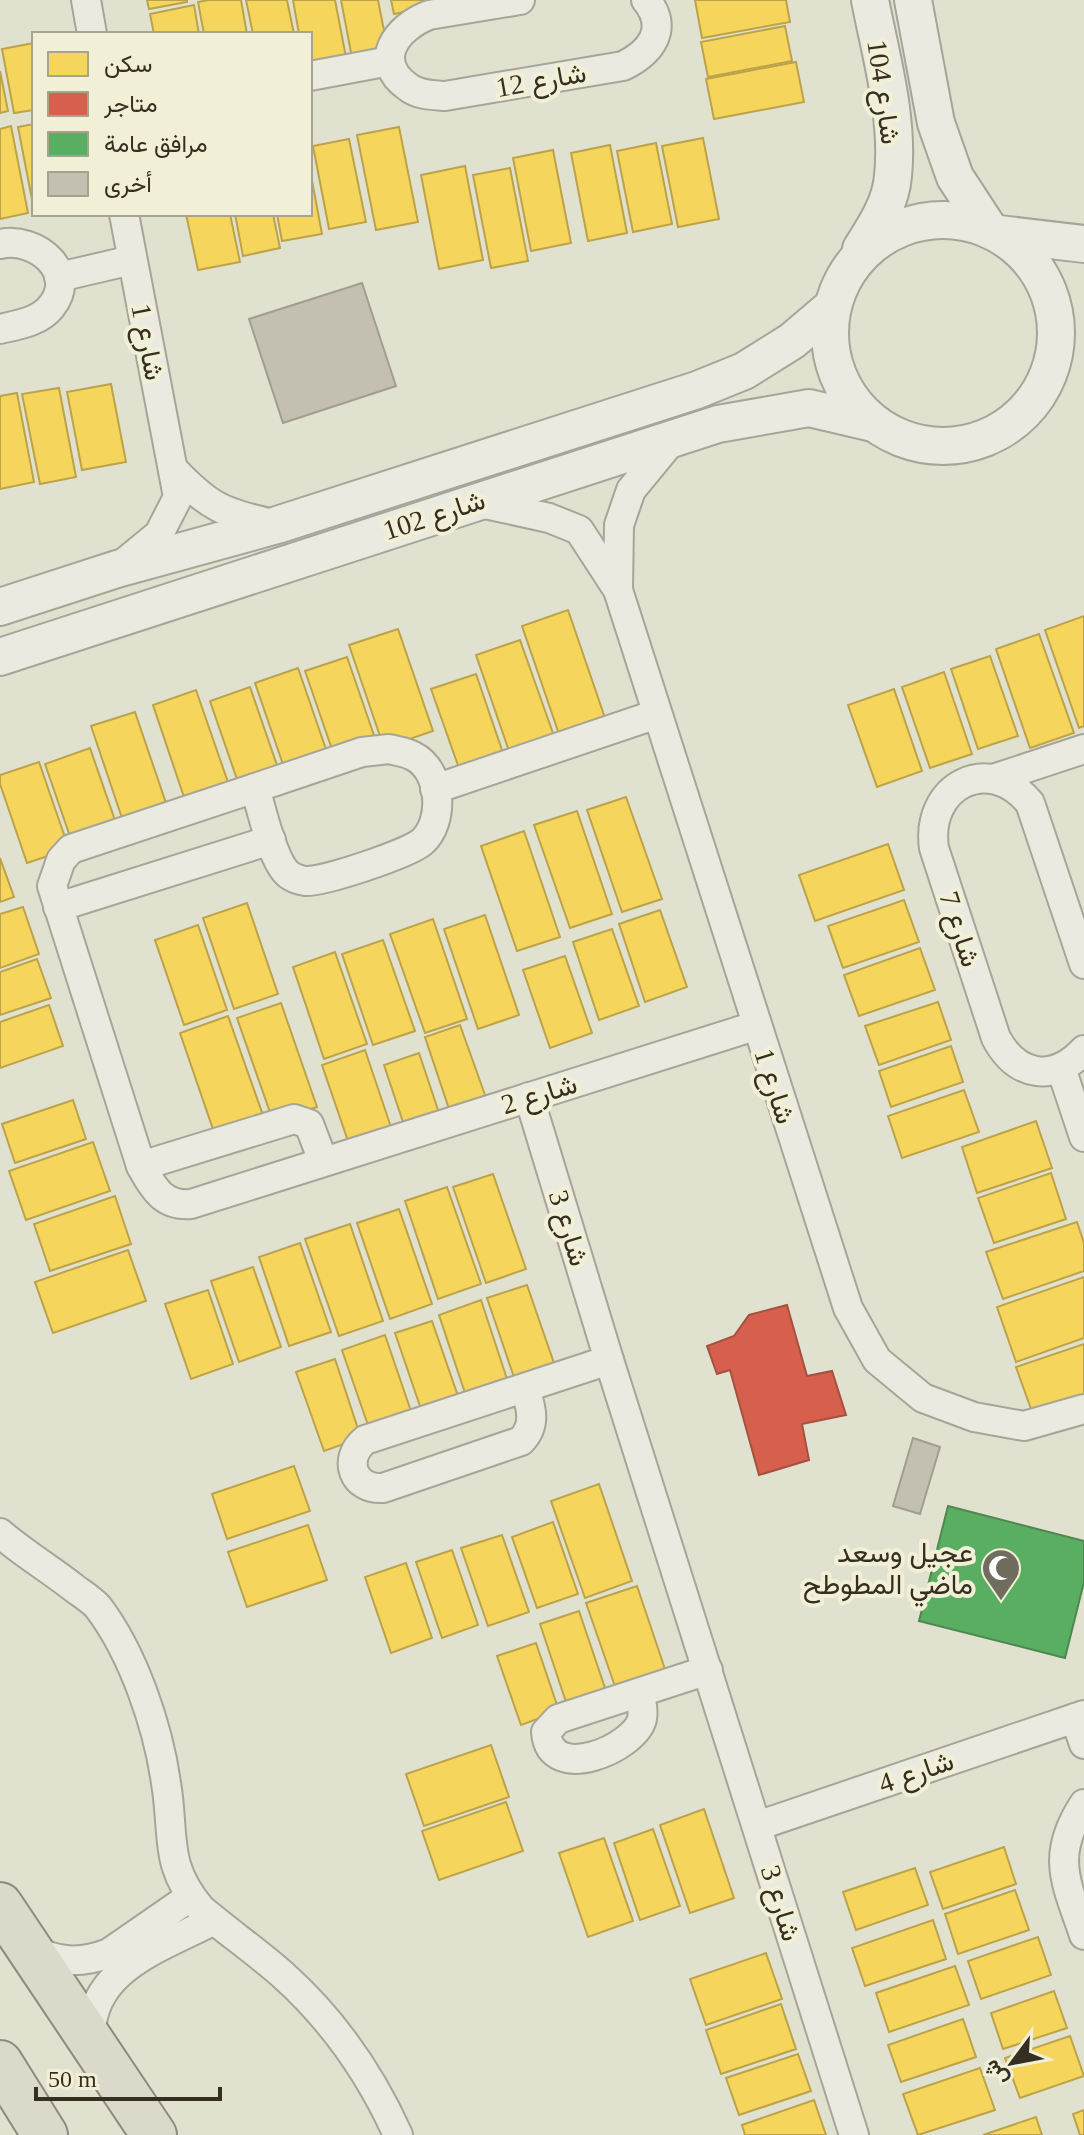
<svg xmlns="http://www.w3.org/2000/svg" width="1084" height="2135" viewBox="0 0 1084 2135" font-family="'Times New Roman',Vazirmatn,serif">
<rect width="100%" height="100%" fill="#e1e1d0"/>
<!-- homes -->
<g fill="#f6d55c" stroke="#bca34a" stroke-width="2">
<polygon points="147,0 187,0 187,2 149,9"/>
<polygon points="208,0 241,0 247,34 204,34 198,2"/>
<polygon points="246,0 287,0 294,34 253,34"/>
<polygon points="293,0 335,0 346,57 310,64 310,34 299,34"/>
<polygon points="341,0 378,0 389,56 353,63"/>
<polygon points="391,0 433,0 435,6 394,14"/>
<polygon points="695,0 786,0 790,22 702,38"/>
<polygon points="194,5 199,34 154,34 150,14"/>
<polygon points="785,26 792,61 708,77 701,42"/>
<polygon points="34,43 34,110 14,113 2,49"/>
<polygon points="796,62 804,102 714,119 706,79"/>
<polygon points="0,71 8,111 0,113"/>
<polygon points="34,124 34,210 18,127"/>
<polygon points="11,126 28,213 0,219 0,129"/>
<polygon points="399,127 418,222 376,230 357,135"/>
<polygon points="703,138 719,219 678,227 662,146"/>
<polygon points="349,139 366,222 329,229 313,146"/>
<polygon points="656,143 672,224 633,232 617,151"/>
<polygon points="610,145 627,233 588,241 571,153"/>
<polygon points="553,150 571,243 531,251 513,158"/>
<polygon points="465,166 483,260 439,269 421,175"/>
<polygon points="510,168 528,261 491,268 473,175"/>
<polygon points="310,170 322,234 282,241 277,214 310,214"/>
<polygon points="186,214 230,214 240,262 198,270"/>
<polygon points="235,214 273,214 280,248 243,256"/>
<polygon points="111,384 126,462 82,470 67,392"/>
<polygon points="59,388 76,477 40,484 22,394"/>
<polygon points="17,393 34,482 0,489 0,396"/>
<polygon points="568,610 605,718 559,734 522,626"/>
<polygon points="1084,616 1084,726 1079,728 1045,630"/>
<polygon points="398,629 433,731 384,748 349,645"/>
<polygon points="1039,634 1074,733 1030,748 996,649"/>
<polygon points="520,640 554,736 509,751 476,655"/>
<polygon points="990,656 1018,736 978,749 951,669"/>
<polygon points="347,657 377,744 335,758 305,671"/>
<polygon points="298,668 330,761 287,776 255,683"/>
<polygon points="944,672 972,754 930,768 902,687"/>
<polygon points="476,674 504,756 460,771 431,689"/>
<polygon points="250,687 281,777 241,791 210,701"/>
<polygon points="894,689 922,771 877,787 848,705"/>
<polygon points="196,690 231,791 187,806 153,705"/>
<polygon points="135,712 168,809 124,824 91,726"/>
<polygon points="90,748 118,829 73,845 45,764"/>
<polygon points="39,762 69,849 27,863 0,784 0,775"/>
<polygon points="626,797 662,899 622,912 587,810"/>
<polygon points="577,811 612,914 570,928 534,825"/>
<polygon points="524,831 560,937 517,951 481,846"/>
<polygon points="888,844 904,890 815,921 799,875"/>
<polygon points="0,858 14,897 0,902"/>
<polygon points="904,900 919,942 843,968 828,926"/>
<polygon points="247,903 278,994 234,1009 203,918"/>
<polygon points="23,907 39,954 0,968 0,914"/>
<polygon points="660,910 687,987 645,1002 619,924"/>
<polygon points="485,915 519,1015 478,1029 444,929"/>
<polygon points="433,919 467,1019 425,1033 390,934"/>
<polygon points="198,925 227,1010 184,1025 155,940"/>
<polygon points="612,929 639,1006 599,1020 573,942"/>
<polygon points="383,940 415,1031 373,1045 342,954"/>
<polygon points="920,948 935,990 859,1016 844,975"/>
<polygon points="335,952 367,1044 324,1059 293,967"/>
<polygon points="565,956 592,1033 550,1048 523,970"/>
<polygon points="37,959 51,998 0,1015 0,972"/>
<polygon points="938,1002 951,1040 879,1065 865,1026"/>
<polygon points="281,1003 317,1107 273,1121 237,1018"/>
<polygon points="49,1005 63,1046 0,1068 0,1022"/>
<polygon points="228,1016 265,1121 216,1138 180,1033"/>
<polygon points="460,1025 489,1106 452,1118 425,1037"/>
<polygon points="951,1046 963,1082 891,1107 879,1071"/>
<polygon points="365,1050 392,1130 349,1144 322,1065"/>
<polygon points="419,1053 440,1116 405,1128 384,1065"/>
<polygon points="964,1090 979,1132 902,1158 888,1116"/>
<polygon points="73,1100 86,1139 15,1163 2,1124"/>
<polygon points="1036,1121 1052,1168 977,1193 962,1147"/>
<polygon points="93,1142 110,1191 26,1220 9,1171"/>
<polygon points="1051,1173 1066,1219 994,1243 978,1198"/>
<polygon points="493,1174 526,1269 486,1283 453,1187"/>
<polygon points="447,1187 481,1284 438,1299 405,1201"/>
<polygon points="115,1196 131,1244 50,1271 34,1224"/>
<polygon points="399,1209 432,1304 390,1319 357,1223"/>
<polygon points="1077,1222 1084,1243 1084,1271 1003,1299 986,1252"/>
<polygon points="350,1224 383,1321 339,1336 305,1239"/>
<polygon points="300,1243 331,1332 289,1346 259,1257"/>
<polygon points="128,1250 146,1301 53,1333 35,1282"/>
<polygon points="253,1267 281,1347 239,1362 211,1281"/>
<polygon points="1084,1277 1084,1338 1016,1362 997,1307"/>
<polygon points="527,1285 556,1369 516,1383 487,1298"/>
<polygon points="208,1290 233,1364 191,1379 165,1304"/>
<polygon points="481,1300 508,1382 466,1396 439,1315"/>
<polygon points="432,1321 460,1402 423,1415 395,1333"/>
<polygon points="385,1335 413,1417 370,1431 342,1350"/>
<polygon points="1084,1344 1084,1404 1035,1420 1016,1367"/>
<polygon points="335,1359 361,1438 324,1451 296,1372"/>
<polygon points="294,1466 310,1511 227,1539 212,1494"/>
<polygon points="599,1484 632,1581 585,1598 551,1501"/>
<polygon points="553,1522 578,1594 537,1608 512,1537"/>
<polygon points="308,1525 327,1580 247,1607 228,1552"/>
<polygon points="502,1535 529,1612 488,1626 461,1548"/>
<polygon points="452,1550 478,1625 442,1638 416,1562"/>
<polygon points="406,1563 432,1638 391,1653 365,1577"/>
<polygon points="637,1586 668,1678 618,1695 586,1603"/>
<polygon points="579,1611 607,1694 568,1708 540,1624"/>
<polygon points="536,1643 559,1711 521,1725 497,1656"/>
<polygon points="491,1745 509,1797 424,1826 406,1774"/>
<polygon points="506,1802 523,1851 439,1880 422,1831"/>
<polygon points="704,1809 734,1898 690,1913 660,1825"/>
<polygon points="653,1829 680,1906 640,1920 614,1843"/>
<polygon points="604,1838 633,1921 588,1937 559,1853"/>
<polygon points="1004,1847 1016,1884 943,1909 930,1872"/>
<polygon points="915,1868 928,1905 856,1930 843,1892"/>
<polygon points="1015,1890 1029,1930 958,1954 945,1914"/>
<polygon points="933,1920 946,1959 865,1986 852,1948"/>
<polygon points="1038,1937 1051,1975 981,1999 968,1961"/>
<polygon points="766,1953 782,1999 706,2025 690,1979"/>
<polygon points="955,1966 969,2005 889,2032 876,1993"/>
<polygon points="1054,1991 1067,2028 1003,2049 991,2013"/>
<polygon points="781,2004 796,2049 721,2074 706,2030"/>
<polygon points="963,2019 976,2057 901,2082 888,2045"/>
<polygon points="1070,2036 1084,2076 1020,2098 1005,2058"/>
<polygon points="798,2054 811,2091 739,2115 726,2078"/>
<polygon points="980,2068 995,2110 918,2135 903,2094"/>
<polygon points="814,2100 826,2135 745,2135 742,2125"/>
<polygon points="1084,2110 1084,2135 1080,2135 1073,2114"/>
<polygon points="1036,2117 1042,2135 983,2135"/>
</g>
<!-- shops -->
<polygon fill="#d6604d" stroke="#a65140" stroke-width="2" points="787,1305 807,1376 832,1371 846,1415 802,1424 809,1460 759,1475 730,1370 717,1374 707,1346 734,1336 749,1315"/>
<!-- public -->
<polygon fill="#5aae61" stroke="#4f884e" stroke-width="2" points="948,1506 1084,1541 1084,1582 1065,1658 919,1621"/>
<!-- building -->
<g fill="#c4c0b1" stroke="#a19d8f" stroke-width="2">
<polygon points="362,283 396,386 283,423 249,319"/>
<polygon points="913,1438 940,1447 920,1514 893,1506"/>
</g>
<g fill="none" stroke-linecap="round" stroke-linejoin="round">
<!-- minor casing -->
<g stroke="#a7a598" stroke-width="32">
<g id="minor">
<polyline points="86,0 92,34"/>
<path d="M 520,0 L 429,15 C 397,27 371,61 408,87 C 418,95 432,95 445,96 L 623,66 C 650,53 670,29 646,0"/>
<polyline points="310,76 390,61"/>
<path d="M 0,244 C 37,236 79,273 51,307 C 39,322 17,325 0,329"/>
<polyline points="59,277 132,260"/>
<path d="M 173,469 C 212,510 223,512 277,525"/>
<polyline points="476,502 549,518 579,530 618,590 848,1308 877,1360 923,1398 974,1417 1024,1426 1084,1409"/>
<polyline points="120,566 159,534 178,497 124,214"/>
<polyline points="618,590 619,525 631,490 673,439"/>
<path d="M 389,749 C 396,751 406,752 413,756 C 442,770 445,822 422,842 C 407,854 324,882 305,881 C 299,880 293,878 288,874 C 272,860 262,810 255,788 L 362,752 Z"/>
<polyline points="996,778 1084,749"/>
<path d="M 255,788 L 71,849 L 61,860 L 52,886 L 141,1166 C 154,1189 163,1206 191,1204 L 755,1026"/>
<polyline points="435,789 657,714"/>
<polyline points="58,907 271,840"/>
<path d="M 1084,964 L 1030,803 C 988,752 925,787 934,848 L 996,1038 C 1017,1077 1053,1083 1084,1050"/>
<polyline points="1061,1068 1084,1137"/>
<polyline points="529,1097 609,1360 854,2135"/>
<polyline points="141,1166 294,1119 309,1124 323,1161"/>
<path d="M 525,1388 C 531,1407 537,1425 521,1441 L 383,1488 C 353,1490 342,1459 365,1440 L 609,1360"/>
<path d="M 0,1533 C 23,1553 50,1569 74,1588 C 82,1594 92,1600 98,1607 C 133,1653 158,1726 166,1783 C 175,1836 163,1864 201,1909 C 228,1932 257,1952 283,1975 C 332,2019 371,2075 398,2135"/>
<path d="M 639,1694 C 641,1702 644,1710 642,1719 C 635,1748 550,1785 546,1732 L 558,1719 L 708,1670"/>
<polyline points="1075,1718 1084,1744"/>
<path d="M 1084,1804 C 1050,1856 1066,1882 1084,1935"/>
<polyline points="757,1826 1084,1715"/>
<path d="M 30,1948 C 56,1963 81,1964 109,1953 L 190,1897"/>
<path d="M 91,2041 C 87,1969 161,1948 214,1920"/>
</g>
</g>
<!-- tertiary casing -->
<g stroke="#a7a598" stroke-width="40">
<g id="tertiary">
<polyline points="913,0 936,123 955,177 989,229"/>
<circle cx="943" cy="333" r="113"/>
<polyline points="999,234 1084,244"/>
<path d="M 861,249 C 875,227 891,203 893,176 C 899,118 881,57 870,0"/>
<polyline points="0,607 117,569 277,525 697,390 744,371 792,341 832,307"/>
<polyline points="0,657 718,424 809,408 873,423"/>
</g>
</g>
<!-- trunk casing -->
<g stroke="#8c8b7f" stroke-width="48">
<g id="trunk">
<polyline points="0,1905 154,2135"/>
<polyline points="0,2063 45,2135"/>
</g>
</g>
<!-- minor -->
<use href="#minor" stroke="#eaeae0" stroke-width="28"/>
<!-- tertiary -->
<use href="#tertiary" stroke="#eaeae0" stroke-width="36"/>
<!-- trunk -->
<use href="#trunk" stroke="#dad9ca" stroke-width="44"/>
</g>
<!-- icons -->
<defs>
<g id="mosque-pin" transform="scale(2)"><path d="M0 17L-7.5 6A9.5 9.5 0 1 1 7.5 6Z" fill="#716d5e" stroke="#f1f0d7"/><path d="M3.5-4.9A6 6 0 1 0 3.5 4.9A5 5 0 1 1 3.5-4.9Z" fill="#fff"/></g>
</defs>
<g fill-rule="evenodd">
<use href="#mosque-pin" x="1001" y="1568"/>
</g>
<g text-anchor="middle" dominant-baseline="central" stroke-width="8" stroke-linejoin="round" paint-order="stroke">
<!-- street labels -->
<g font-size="28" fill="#352f21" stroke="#f1f0d7">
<text transform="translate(541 80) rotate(-10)">شارع 12</text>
<text transform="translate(884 92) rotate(82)">شارع 104</text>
<text transform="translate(148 342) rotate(79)">شارع 1</text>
<text transform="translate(434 515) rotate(-18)">شارع 102</text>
<text transform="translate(960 929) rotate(72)">شارع 7</text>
<text transform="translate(775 1086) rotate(72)">شارع 1</text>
<text transform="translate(539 1094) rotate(-17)">شارع 2</text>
<text transform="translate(569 1228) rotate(73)">شارع 3</text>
<text transform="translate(916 1772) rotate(-19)">شارع 4</text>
<text transform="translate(781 1903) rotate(73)">شارع 3</text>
</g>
<!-- poi labels -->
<g font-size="28" fill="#352f21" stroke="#f1f0d7" text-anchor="end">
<text x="973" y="1552">عجيل وسعد<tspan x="973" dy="32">ماضي المطوطح</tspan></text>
</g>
</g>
<!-- legend -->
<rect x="32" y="32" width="280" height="184" fill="#f1f0d7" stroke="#a6a38e" stroke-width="2"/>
<rect x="48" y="52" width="40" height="24" fill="#f6d55c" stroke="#a6a38e" stroke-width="2"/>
<text x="104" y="72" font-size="24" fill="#352f21">سكن</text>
<rect x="48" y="92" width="40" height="24" fill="#d6604d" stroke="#a6a38e" stroke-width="2"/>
<text x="104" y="112" font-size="24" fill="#352f21">متاجر</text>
<rect x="48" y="132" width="40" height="24" fill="#5aae61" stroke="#a6a38e" stroke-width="2"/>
<text x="104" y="152" font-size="24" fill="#352f21">مرافق عامة</text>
<rect x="48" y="172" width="40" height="24" fill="#c4c0b1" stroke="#a6a38e" stroke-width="2"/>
<text x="104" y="192" font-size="24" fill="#352f21">أخرى</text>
<!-- north arrow -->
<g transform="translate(1012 2063) rotate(238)" stroke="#f1f0d7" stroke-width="6" paint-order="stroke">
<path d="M0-6L14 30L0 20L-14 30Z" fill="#352f21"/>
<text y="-12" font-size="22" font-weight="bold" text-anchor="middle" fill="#352f21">ش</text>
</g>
<!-- scale -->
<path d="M36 2087v12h184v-12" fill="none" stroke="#352f21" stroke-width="4"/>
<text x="48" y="2087" font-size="24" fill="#352f21" stroke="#f1f0d7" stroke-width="6" paint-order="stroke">50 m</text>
</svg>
